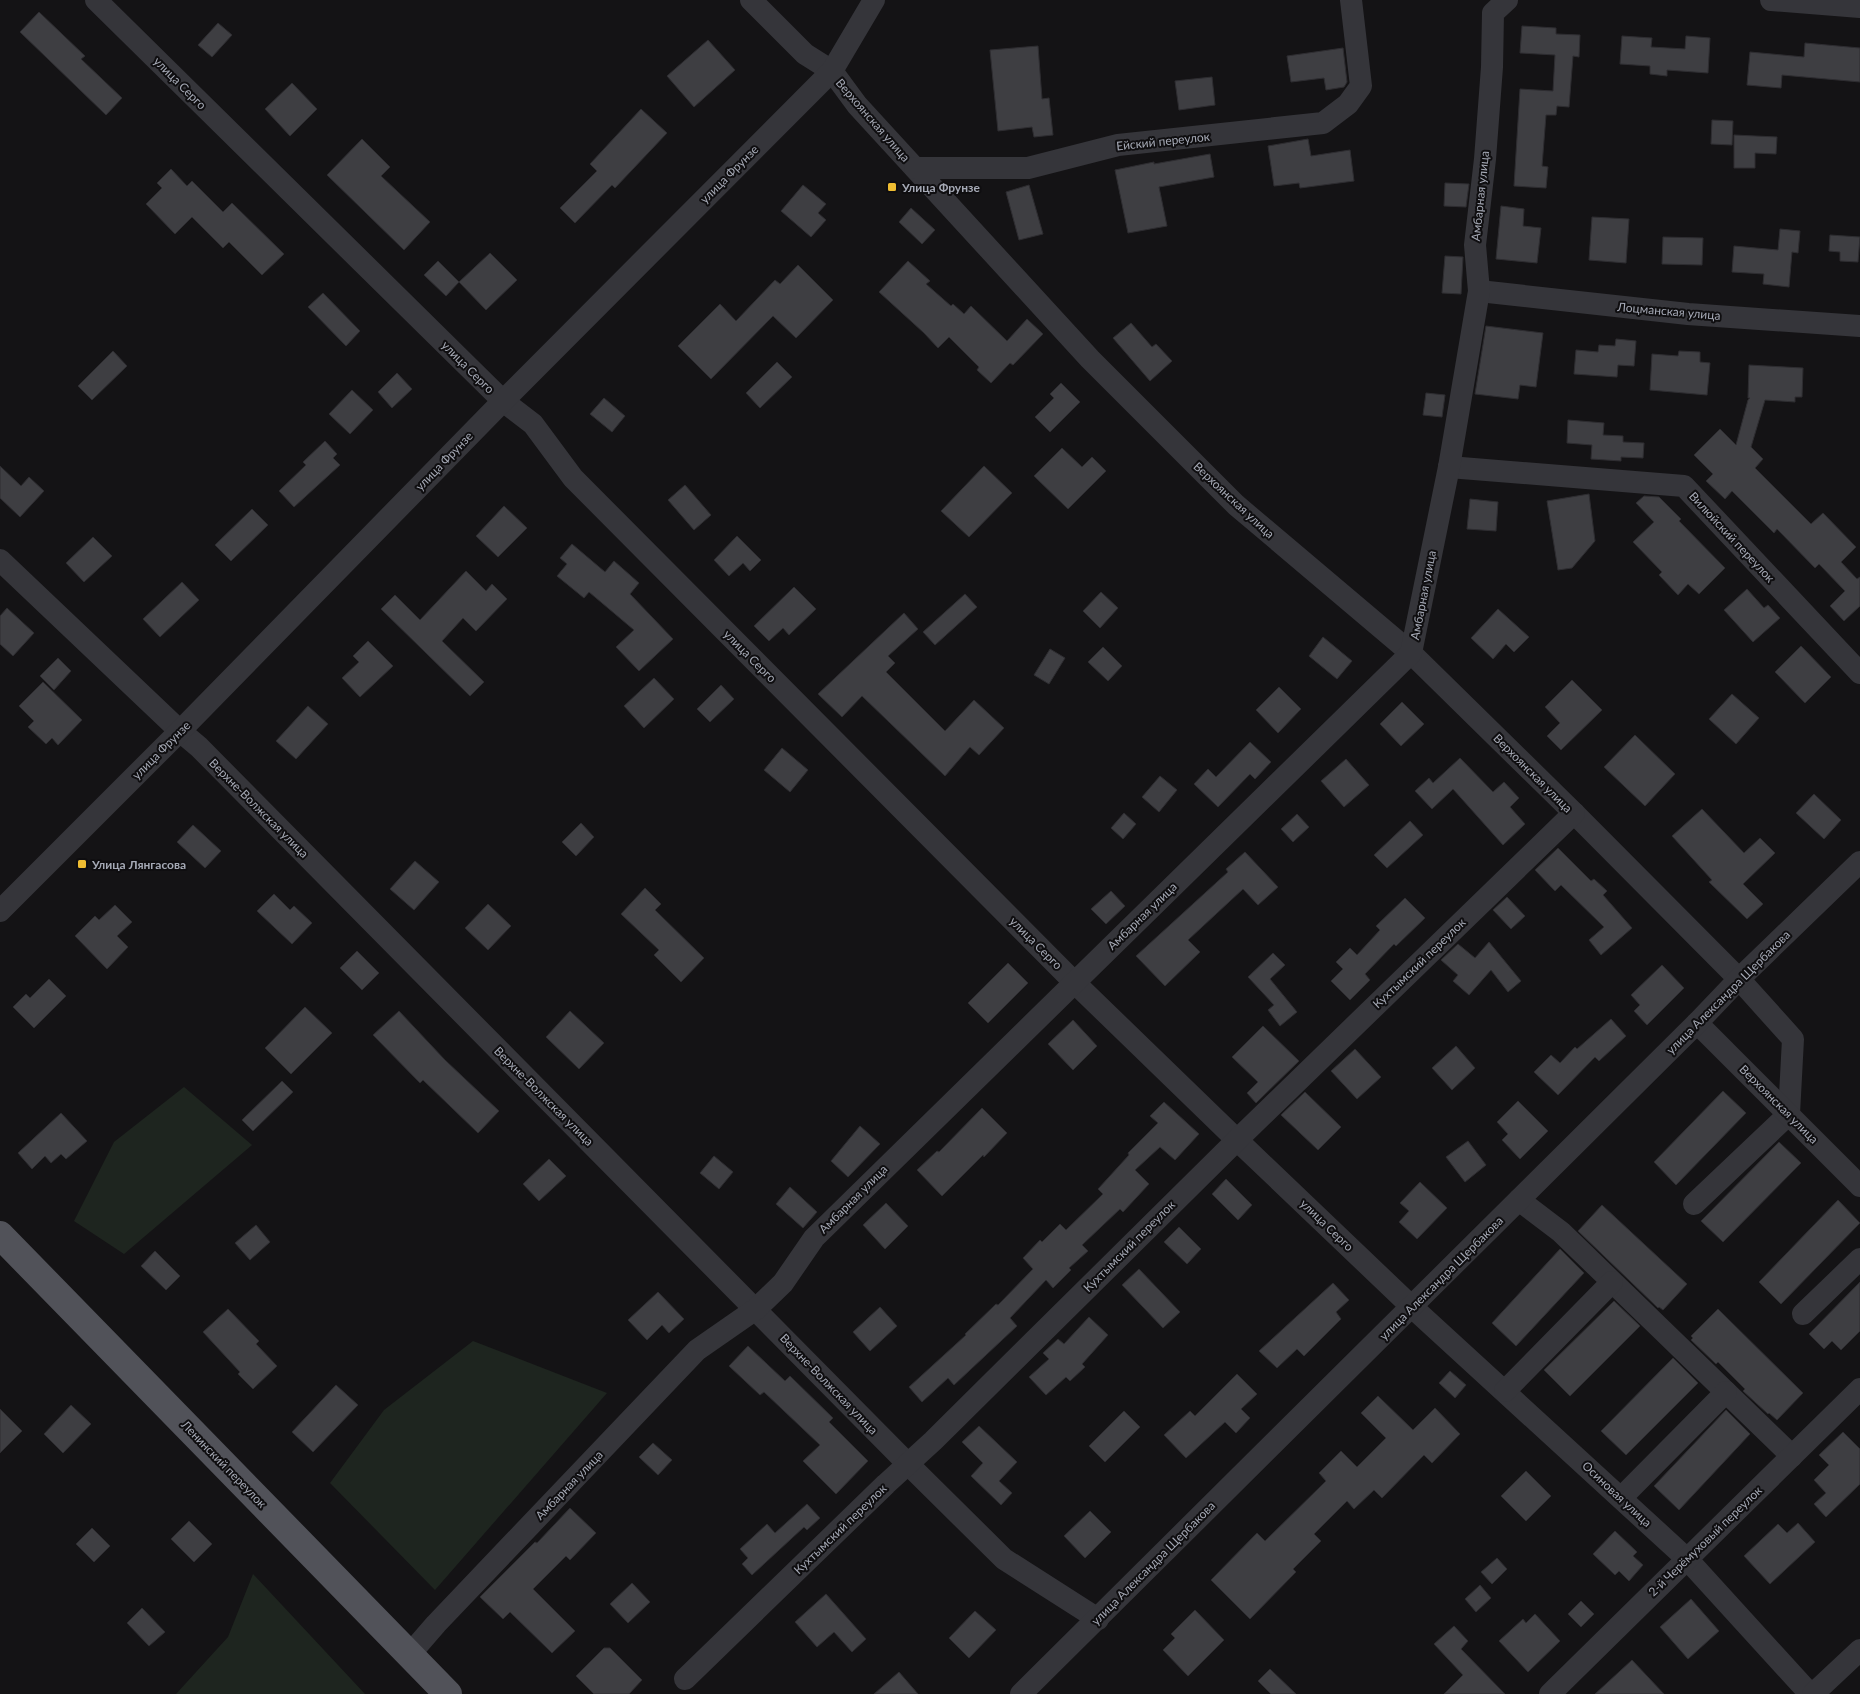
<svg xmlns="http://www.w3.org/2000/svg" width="1860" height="1694" viewBox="0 0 1860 1694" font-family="Lato,sans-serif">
<rect width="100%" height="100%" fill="#141315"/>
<!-- green -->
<g fill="#1e251f">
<polygon points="184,1087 252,1145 124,1254 74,1221 114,1142"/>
<polygon points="473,1341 607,1393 435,1590 330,1483 384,1410"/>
<polygon points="253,1574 365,1694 176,1694 228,1637"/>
</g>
<!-- building -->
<g fill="#3e3e42" stroke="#2e2d31">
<polygon points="39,12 85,56 81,59 122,98 106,115 20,32"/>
<polygon points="218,23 232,35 212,57 198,45"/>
<polygon points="1522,26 1556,28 1556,34 1580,35 1579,57 1573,56 1569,107 1557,106 1556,115 1546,115 1542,166 1548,167 1546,188 1514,186 1520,89 1553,91 1555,55 1520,53"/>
<polygon points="1622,36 1652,38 1651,47 1685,49 1686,36 1710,38 1708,73 1667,70 1667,76 1650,74 1650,66 1620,64"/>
<polygon points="708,40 735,70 694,107 667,76"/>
<polygon points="1805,43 1860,48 1860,82 1782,75 1781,88 1747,85 1750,52 1804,57"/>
<polygon points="1038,46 1042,99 1049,98 1053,135 1034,137 1032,127 998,131 990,50"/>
<polygon points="1343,48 1347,82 1344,87 1326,90 1324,78 1291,82 1287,56"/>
<polygon points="1212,77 1215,105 1179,110 1175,81"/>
<polygon points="292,83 317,109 290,136 265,109"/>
<polygon points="641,109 667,133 615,188 612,185 575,223 560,208 597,171 590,164"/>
<polygon points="1712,120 1733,121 1732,145 1711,144"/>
<polygon points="1734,135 1777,137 1776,154 1755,153 1755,168 1734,168"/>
<polygon points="362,139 390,167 381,176 430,222 404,250 327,175"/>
<polygon points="1308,139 1311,156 1350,150 1354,181 1300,188 1299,183 1274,186 1268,146"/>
<polygon points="1210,154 1214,177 1159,187 1167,226 1128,233 1115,170 1154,162 1154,164"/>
<polygon points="171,169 187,186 192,181 223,212 232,203 284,254 262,275 229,242 223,248 192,217 175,234 146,204 162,188 157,183"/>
<polygon points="1445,183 1469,184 1466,207 1444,206"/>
<polygon points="803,185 826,204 818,213 826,220 811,237 781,211"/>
<polygon points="1029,185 1043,234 1019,240 1006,192"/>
<polygon points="1501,206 1524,209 1523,226 1541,228 1537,263 1496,259"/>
<polygon points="911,208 935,230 922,244 899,222"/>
<polygon points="1592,217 1629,219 1626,263 1589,260"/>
<polygon points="1780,229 1800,231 1798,253 1792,252 1789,287 1763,284 1764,274 1732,272 1734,246 1778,250"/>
<polygon points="1830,235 1860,237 1858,262 1840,261 1840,252 1829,251"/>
<polygon points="1663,237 1703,238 1702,265 1662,264"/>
<polygon points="490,253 517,280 486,310 459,282"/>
<polygon points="1445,256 1463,257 1461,294 1442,293"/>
<polygon points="438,261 459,282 446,296 424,275"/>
<polygon points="908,261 930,281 926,284 951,306 953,304 964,314 971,306 1007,341 1027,319 1043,334 1013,365 1010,363 991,383 977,370 979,367 949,337 938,348 924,333 879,292"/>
<polygon points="798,265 833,300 796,338 773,316 711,379 678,346 720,304 736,321 775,280 780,284"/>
<polygon points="323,293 360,331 346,346 308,307"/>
<polygon points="1131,323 1152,347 1156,344 1172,361 1150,381 1113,338"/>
<polygon points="1486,326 1543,333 1536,387 1520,385 1518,399 1475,394"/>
<polygon points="1616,339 1636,341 1634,366 1618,365 1617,377 1574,374 1576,350 1598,352 1599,345 1615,346"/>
<polygon points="113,351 127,366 92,400 78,386"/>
<polygon points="1679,351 1700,352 1700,362 1710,363 1707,395 1650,390 1652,354 1678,356"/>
<polygon points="777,362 792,377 760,408 746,393"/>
<polygon points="1749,365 1803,368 1802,397 1795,397 1795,402 1765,400 1751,447 1763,459 1755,468 1811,524 1823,513 1856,547 1841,562 1857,579 1860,577 1860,606 1844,621 1830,606 1845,591 1819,564 1815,568 1777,529 1774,533 1732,491 1725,499 1706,481 1713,474 1694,455 1720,429 1736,445 1748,400 1750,398 1748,398"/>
<polygon points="397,373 412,389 392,408 378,392"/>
<polygon points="1061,383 1080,402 1050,432 1035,417 1054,398 1050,394"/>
<polygon points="352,390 373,410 350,434 329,414"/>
<polygon points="1426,393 1445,395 1442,417 1423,415"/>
<polygon points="604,398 625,416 612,432 590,414"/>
<polygon points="1568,420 1604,423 1603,435 1623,436 1623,442 1644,443 1643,458 1621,457 1621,461 1591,459 1592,445 1567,443"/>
<polygon points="325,441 337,454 333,458 340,465 294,507 279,491 306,465 303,462"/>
<polygon points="1062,448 1082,467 1092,457 1106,471 1068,509 1034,476"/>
<polygon points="0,466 21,486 29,477 44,491 20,517 0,498"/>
<polygon points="984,466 1012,493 969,537 941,511"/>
<polygon points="685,485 711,515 694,530 668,500"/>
<polygon points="1589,494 1595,541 1572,568 1558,570 1547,501"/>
<polygon points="1644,496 1659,497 1681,519 1679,521 1725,568 1699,594 1688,584 1678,595 1659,575 1662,572 1633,542 1654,522 1636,503"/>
<polygon points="1470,499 1498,502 1496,531 1467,529"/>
<polygon points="504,506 527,528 498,557 476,536"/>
<polygon points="252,509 268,525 231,561 215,545"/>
<polygon points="737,536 761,560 750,571 743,563 729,576 714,560"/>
<polygon points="93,537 112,556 84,582 66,563"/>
<polygon points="572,544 605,572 614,561 639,583 630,594 673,639 639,671 616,647 634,630 589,592 584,598 557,576 567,564 560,558"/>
<polygon points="466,571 486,591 492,584 507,599 476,631 463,618 442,641 484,682 470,696 381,609 395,595 420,620"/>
<polygon points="182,582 199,600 160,637 143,619"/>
<polygon points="794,587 816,609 789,635 783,628 769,641 754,626"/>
<polygon points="1747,589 1764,608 1768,605 1780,618 1753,642 1724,610"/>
<polygon points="1101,592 1118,608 1100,628 1083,611"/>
<polygon points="965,594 977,607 935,645 923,632"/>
<polygon points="7,608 34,633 13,656 0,644 0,616"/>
<polygon points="1498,609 1529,637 1514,652 1506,644 1493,659 1471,638"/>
<polygon points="904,613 918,629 888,656 895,663 886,672 945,731 974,700 1004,728 979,755 970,747 945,776 862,696 842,717 818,694"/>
<polygon points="1323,637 1352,661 1337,679 1309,656"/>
<polygon points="368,641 393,666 360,697 342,678 359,662 353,656"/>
<polygon points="1801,646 1831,677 1805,703 1775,672"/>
<polygon points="1103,647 1122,666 1108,681 1088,662"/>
<polygon points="1050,649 1065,658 1049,684 1034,675"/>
<polygon points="58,658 71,671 54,690 40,676"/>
<polygon points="654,678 674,699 644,728 624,706"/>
<polygon points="1572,680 1602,710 1561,750 1547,736 1560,723 1545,707"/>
<polygon points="43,682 82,720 58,745 52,738 46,744 28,727 34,721 19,706"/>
<polygon points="721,685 734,699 710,722 697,709"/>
<polygon points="1279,687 1301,709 1278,733 1256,710"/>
<polygon points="1732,694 1759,718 1736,744 1709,719"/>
<polygon points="1402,702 1424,724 1401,746 1380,724"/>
<polygon points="308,706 328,724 296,759 276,741"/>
<polygon points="1635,735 1675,774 1645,806 1604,767"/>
<polygon points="1250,742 1271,762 1255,779 1250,774 1218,807 1194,784 1208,769 1216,777"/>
<polygon points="782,748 808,770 790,792 764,770"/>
<polygon points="1460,758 1493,792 1504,782 1519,798 1510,807 1525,824 1503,845 1453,789 1432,809 1415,791 1429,778 1433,783"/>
<polygon points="1346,759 1369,785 1344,807 1321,781"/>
<polygon points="1160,776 1177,790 1159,812 1142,797"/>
<polygon points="1814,794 1841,820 1824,839 1796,813"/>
<polygon points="1702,809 1744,853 1760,838 1775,853 1743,884 1763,904 1747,919 1709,882 1712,880 1672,836"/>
<polygon points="1124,813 1136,824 1123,839 1111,828"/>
<polygon points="1297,814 1309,827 1293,842 1281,829"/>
<polygon points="1410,821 1423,835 1387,868 1374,855"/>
<polygon points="581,823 594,837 576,856 562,842"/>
<polygon points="193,825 221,851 205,868 177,842"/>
<polygon points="1558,848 1591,881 1594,879 1607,891 1603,895 1632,928 1601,955 1589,940 1604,927 1561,885 1555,891 1535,870"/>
<polygon points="1245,852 1278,887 1258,905 1243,889 1188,940 1200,952 1165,986 1136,956 1228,872 1226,869"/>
<polygon points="415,861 439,882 414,910 390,889"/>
<polygon points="645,888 661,904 655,910 704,958 681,982 654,955 659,950 621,914"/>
<polygon points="1111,891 1125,906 1106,924 1091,909"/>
<polygon points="274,894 290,910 294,906 312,923 292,944 257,911"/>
<polygon points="1507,897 1525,916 1511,929 1493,910"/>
<polygon points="1405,898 1425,918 1396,946 1394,944 1365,974 1370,980 1350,1000 1331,981 1343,969 1336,962 1350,948 1357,955 1380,930 1376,926"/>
<polygon points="488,904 511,926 488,950 465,928"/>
<polygon points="115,905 132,922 117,936 128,947 107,969 75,936 95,916 99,920"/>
<polygon points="1489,942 1521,981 1508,992 1491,970 1469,995 1453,981 1458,975 1441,960 1458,944 1475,958"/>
<polygon points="357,951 379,973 362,990 340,968"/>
<polygon points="1273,953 1285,965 1270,979 1297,1012 1280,1026 1268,1010 1274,1005 1248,977"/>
<polygon points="1008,963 1028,983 988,1023 968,1003"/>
<polygon points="1662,965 1684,988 1647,1025 1634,1011 1640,1005 1631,995"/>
<polygon points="49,979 66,996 34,1028 13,1007 26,994 30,998"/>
<polygon points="305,1007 332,1033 291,1074 265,1048"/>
<polygon points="399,1011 445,1060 499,1111 478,1133 423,1080 420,1083 373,1035"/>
<polygon points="570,1011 604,1043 579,1069 546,1037"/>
<polygon points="1611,1019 1626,1036 1599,1061 1595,1057 1558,1095 1534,1072 1551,1055 1560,1063 1575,1047 1577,1049"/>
<polygon points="1073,1020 1097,1046 1073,1070 1048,1044"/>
<polygon points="1263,1026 1299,1061 1256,1103 1247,1093 1258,1082 1232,1057"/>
<polygon points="1456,1046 1475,1068 1452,1090 1432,1068"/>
<polygon points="1355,1049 1381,1077 1357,1099 1331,1071"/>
<polygon points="282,1081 293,1092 253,1131 242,1120"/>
<polygon points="1723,1091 1746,1113 1676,1185 1654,1162"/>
<polygon points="1305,1092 1341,1127 1318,1150 1281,1115"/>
<polygon points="1518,1101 1548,1131 1520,1159 1502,1140 1508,1134 1497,1122"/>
<polygon points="1164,1102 1199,1134 1175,1160 1160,1147 1135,1170 1149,1184 1123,1212 1120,1209 1082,1245 1088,1251 1069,1268 1071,1270 1053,1288 1046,1280 1010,1318 1017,1326 954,1385 948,1378 922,1402 909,1387 966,1335 965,1334 996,1304 998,1305 1033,1269 1023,1258 1040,1240 1042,1242 1060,1224 1066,1230 1103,1194 1098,1189 1129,1155 1128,1153 1158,1123 1150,1116"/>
<polygon points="982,1108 1007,1133 984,1157 983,1155 942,1196 917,1170 937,1151 939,1152"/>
<polygon points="61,1113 87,1141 66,1159 61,1154 51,1163 45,1156 32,1169 18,1153"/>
<polygon points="860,1126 880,1144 848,1177 831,1161"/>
<polygon points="1468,1141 1486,1165 1465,1182 1446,1157"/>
<polygon points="1779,1142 1801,1163 1723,1242 1701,1221"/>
<polygon points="714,1156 733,1172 719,1189 700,1173"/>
<polygon points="549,1159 566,1176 539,1201 523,1184"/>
<polygon points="1226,1179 1252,1205 1238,1220 1212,1194"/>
<polygon points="1420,1182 1447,1208 1417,1239 1399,1222 1409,1211 1400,1203"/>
<polygon points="790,1187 817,1212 803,1228 776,1204"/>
<polygon points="1838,1200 1860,1223 1781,1304 1759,1282"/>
<polygon points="886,1203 908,1226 885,1249 863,1225"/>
<polygon points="1602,1205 1687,1284 1663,1310 1659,1307 1658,1308 1578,1231"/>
<polygon points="256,1225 270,1242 250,1260 235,1243"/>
<polygon points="1179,1227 1201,1249 1187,1264 1164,1242"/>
<polygon points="1560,1249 1584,1273 1516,1346 1492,1323"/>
<polygon points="155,1251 180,1276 166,1290 141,1266"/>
<polygon points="1139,1269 1180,1312 1163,1328 1122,1285"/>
<polygon points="1860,1282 1860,1331 1841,1350 1832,1341 1824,1349 1809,1334"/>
<polygon points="1333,1283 1349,1300 1336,1312 1341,1319 1304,1356 1297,1349 1277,1368 1259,1351"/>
<polygon points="658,1292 684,1319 669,1333 662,1325 647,1340 628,1320"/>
<polygon points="1614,1301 1640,1326 1570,1396 1544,1370"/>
<polygon points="880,1307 897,1326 870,1351 853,1332"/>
<polygon points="228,1309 259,1341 256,1344 277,1366 253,1389 238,1374 240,1372 203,1332"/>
<polygon points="1718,1309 1803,1393 1777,1420 1769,1413 1768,1414 1743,1391 1745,1389 1718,1362 1716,1364 1691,1340 1693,1338 1691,1336"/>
<polygon points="1089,1317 1108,1335 1082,1364 1085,1367 1070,1381 1066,1377 1046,1395 1029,1377 1049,1359 1043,1353 1058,1339 1064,1344"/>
<polygon points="748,1346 785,1381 790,1376 833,1418 829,1422 868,1461 836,1494 803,1461 820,1445 764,1392 760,1395 729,1366"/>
<polygon points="1673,1358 1698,1383 1626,1455 1601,1431"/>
<polygon points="1450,1371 1466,1385 1455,1398 1439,1383"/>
<polygon points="1237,1374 1257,1394 1241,1409 1250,1418 1236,1433 1225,1422 1186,1458 1164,1435 1190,1411 1195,1416"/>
<polygon points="336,1385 358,1405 313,1452 292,1432"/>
<polygon points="1378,1396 1413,1430 1435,1408 1460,1434 1432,1463 1424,1455 1382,1498 1374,1490 1354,1509 1347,1501 1314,1534 1321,1541 1293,1569 1296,1572 1250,1619 1211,1580 1257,1533 1265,1541 1326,1481 1319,1473 1341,1451 1357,1467 1386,1438 1361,1413"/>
<polygon points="71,1405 91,1424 63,1453 44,1434"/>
<polygon points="0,1409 22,1431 0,1453"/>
<polygon points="1726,1410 1750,1434 1679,1510 1654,1486"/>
<polygon points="1124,1411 1140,1427 1105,1462 1089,1446"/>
<polygon points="979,1426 1017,1462 999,1481 1012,1493 1001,1505 971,1476 983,1463 962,1442"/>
<polygon points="1843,1432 1860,1449 1860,1484 1826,1517 1814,1504 1826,1493 1814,1480 1829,1465 1819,1455"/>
<polygon points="653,1443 672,1460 658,1475 639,1457"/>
<polygon points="1526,1471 1551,1496 1526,1521 1501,1496"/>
<polygon points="807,1504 820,1518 807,1530 804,1527 752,1575 742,1564 748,1558 740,1549 767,1524 775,1533"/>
<polygon points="570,1508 596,1533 570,1560 566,1556 533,1589 575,1631 552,1653 510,1612 503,1619 480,1597 535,1542 537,1543"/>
<polygon points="1090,1511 1111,1532 1085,1558 1064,1536"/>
<polygon points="189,1521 212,1544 194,1562 171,1539"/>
<polygon points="1798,1523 1815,1542 1770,1584 1744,1556 1778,1524 1787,1533"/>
<polygon points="92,1528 110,1546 94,1562 76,1544"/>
<polygon points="1615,1531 1637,1552 1633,1556 1643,1565 1629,1581 1619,1571 1615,1575 1593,1554"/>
<polygon points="1497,1558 1507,1569 1492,1584 1481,1572"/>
<polygon points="632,1583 650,1602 628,1623 610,1604"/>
<polygon points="1480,1585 1491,1598 1476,1612 1465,1599"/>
<polygon points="826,1594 866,1639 852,1652 834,1632 817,1647 795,1622"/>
<polygon points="1691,1599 1719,1631 1688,1659 1660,1627"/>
<polygon points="1581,1601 1594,1614 1581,1627 1568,1614"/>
<polygon points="142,1608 165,1632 149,1646 127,1623"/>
<polygon points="1195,1610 1224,1640 1188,1676 1163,1650 1175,1638 1171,1634"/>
<polygon points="975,1611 996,1630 969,1658 949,1638"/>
<polygon points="1535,1614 1560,1641 1528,1672 1499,1641 1523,1619 1526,1623"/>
<polygon points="1454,1626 1468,1641 1461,1649 1505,1694 1444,1694 1463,1675 1434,1644"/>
<polygon points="604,1648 610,1648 642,1680 629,1694 594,1694 576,1676"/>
<polygon points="1632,1660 1664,1694 1595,1694"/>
<polygon points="1270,1669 1296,1694 1271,1694 1258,1681"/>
<polygon points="899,1672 918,1694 874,1694"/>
</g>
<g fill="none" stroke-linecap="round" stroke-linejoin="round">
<!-- minor -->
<g stroke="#35353a" stroke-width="22">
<polyline points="96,0 503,401 533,424 573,478 1074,982 1237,1140 1412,1307 1687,1559 1810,1694"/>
<polyline points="751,0 805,54 832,71 857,105 1090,359 1236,505 1411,653 1574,813 1739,979 1793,1039 1789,1114 1694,1204"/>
<polyline points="1771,0 1860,7"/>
<polyline points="915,168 1028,168 1118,145 1323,123 1348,104 1361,86 1351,0"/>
<polyline points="1479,291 1688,314 1860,326"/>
<polyline points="1449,467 1684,486 1860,673"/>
<polyline points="0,560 180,731 199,747 908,1464 1004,1559 1098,1619"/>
<polyline points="0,911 180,731 503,401 832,71 874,0"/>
<polyline points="1697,1023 1860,1186"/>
<polyline points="1519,1200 1561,1232 1792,1456"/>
<polyline points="1803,1314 1860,1259"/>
<polyline points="1505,1391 1612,1282"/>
<polyline points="1621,1498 1726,1392"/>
<polyline points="410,1654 436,1624 697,1350 756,1309 783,1283 814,1238 1411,653 1449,467 1479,291 1475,245 1485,159 1492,67 1493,13 1507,0"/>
<polyline points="685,1679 886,1484 933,1441 1237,1140 1574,813"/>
<polyline points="1021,1694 1697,1023 1739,979 1860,862"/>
<polyline points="1550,1694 1860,1389"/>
<polyline points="1813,1694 1860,1650"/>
</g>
<!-- major -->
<polyline stroke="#515259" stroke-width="28" points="0,1235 448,1694"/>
</g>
<!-- markers -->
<g fill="#efbd32" stroke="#0f0e10" stroke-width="2">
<rect x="887" y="182" width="10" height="10" rx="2.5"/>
<rect x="77" y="859" width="10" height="10" rx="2.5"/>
</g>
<g text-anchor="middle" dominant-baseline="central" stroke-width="4" stroke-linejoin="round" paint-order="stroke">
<!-- street labels -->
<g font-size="12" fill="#a5a9b5" stroke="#0f0e10">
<text transform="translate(180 83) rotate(45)">улица Серго</text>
<text transform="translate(873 120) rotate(49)">Верхоянская улица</text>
<text transform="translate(1163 141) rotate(-6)">Ейский переулок</text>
<text transform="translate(729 174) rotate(-45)">улица Фрунзе</text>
<text transform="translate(1480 196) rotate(-84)">Амбарная улица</text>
<text transform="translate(1669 311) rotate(5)">Лоцманская улица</text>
<text transform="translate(468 367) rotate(45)">улица Серго</text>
<text transform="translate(444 461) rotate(-46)">улица Фрунзе</text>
<text transform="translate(1234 500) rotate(43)">Верхоянская улица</text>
<text transform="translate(1732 537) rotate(47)">Вилюйский переулок</text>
<text transform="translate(1423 595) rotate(-79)">Амбарная улица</text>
<text transform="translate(750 656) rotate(45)">улица Серго</text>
<text transform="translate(161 750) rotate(-45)">улица Фрунзе</text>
<text transform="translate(1533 773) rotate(45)">Верхоянская улица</text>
<text transform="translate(259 808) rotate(45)">Верхне-Волжская улица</text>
<text transform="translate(1142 916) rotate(-44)">Амбарная улица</text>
<text transform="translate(1036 943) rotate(45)">улица Серго</text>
<text transform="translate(1419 963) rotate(-44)">Кухтымский переулок</text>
<text transform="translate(1728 992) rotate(-45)">улица Александра Щербакова</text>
<text transform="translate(544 1096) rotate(45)">Верхне-Волжская улица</text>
<text transform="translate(1779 1104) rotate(45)">Верхоянская улица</text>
<text transform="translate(853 1199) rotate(-45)">Амбарная улица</text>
<text transform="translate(1327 1225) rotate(44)">улица Серго</text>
<text transform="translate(1129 1246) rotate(-45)">Кухтымский переулок</text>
<text transform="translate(1441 1278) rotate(-45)">улица Александра Щербакова</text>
<text transform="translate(829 1384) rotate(46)">Верхне-Волжская улица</text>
<text transform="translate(224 1464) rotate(46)">Ленинский переулок</text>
<text transform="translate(569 1485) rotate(-46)">Амбарная улица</text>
<text transform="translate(1617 1494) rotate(43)">Осиновая улица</text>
<text transform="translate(840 1529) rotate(-44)">Кухтымский переулок</text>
<text transform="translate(1705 1541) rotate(-44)">2-й Черёмуховый переулок</text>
<text transform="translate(1153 1563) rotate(-45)">улица Александра Щербакова</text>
</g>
<!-- poi labels -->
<g font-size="12" font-weight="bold" fill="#a5a9b5" stroke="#0f0e10" text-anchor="start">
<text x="902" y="187">Улица Фрунзе</text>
<text x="92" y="864">Улица Лянгасова</text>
</g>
</g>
</svg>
